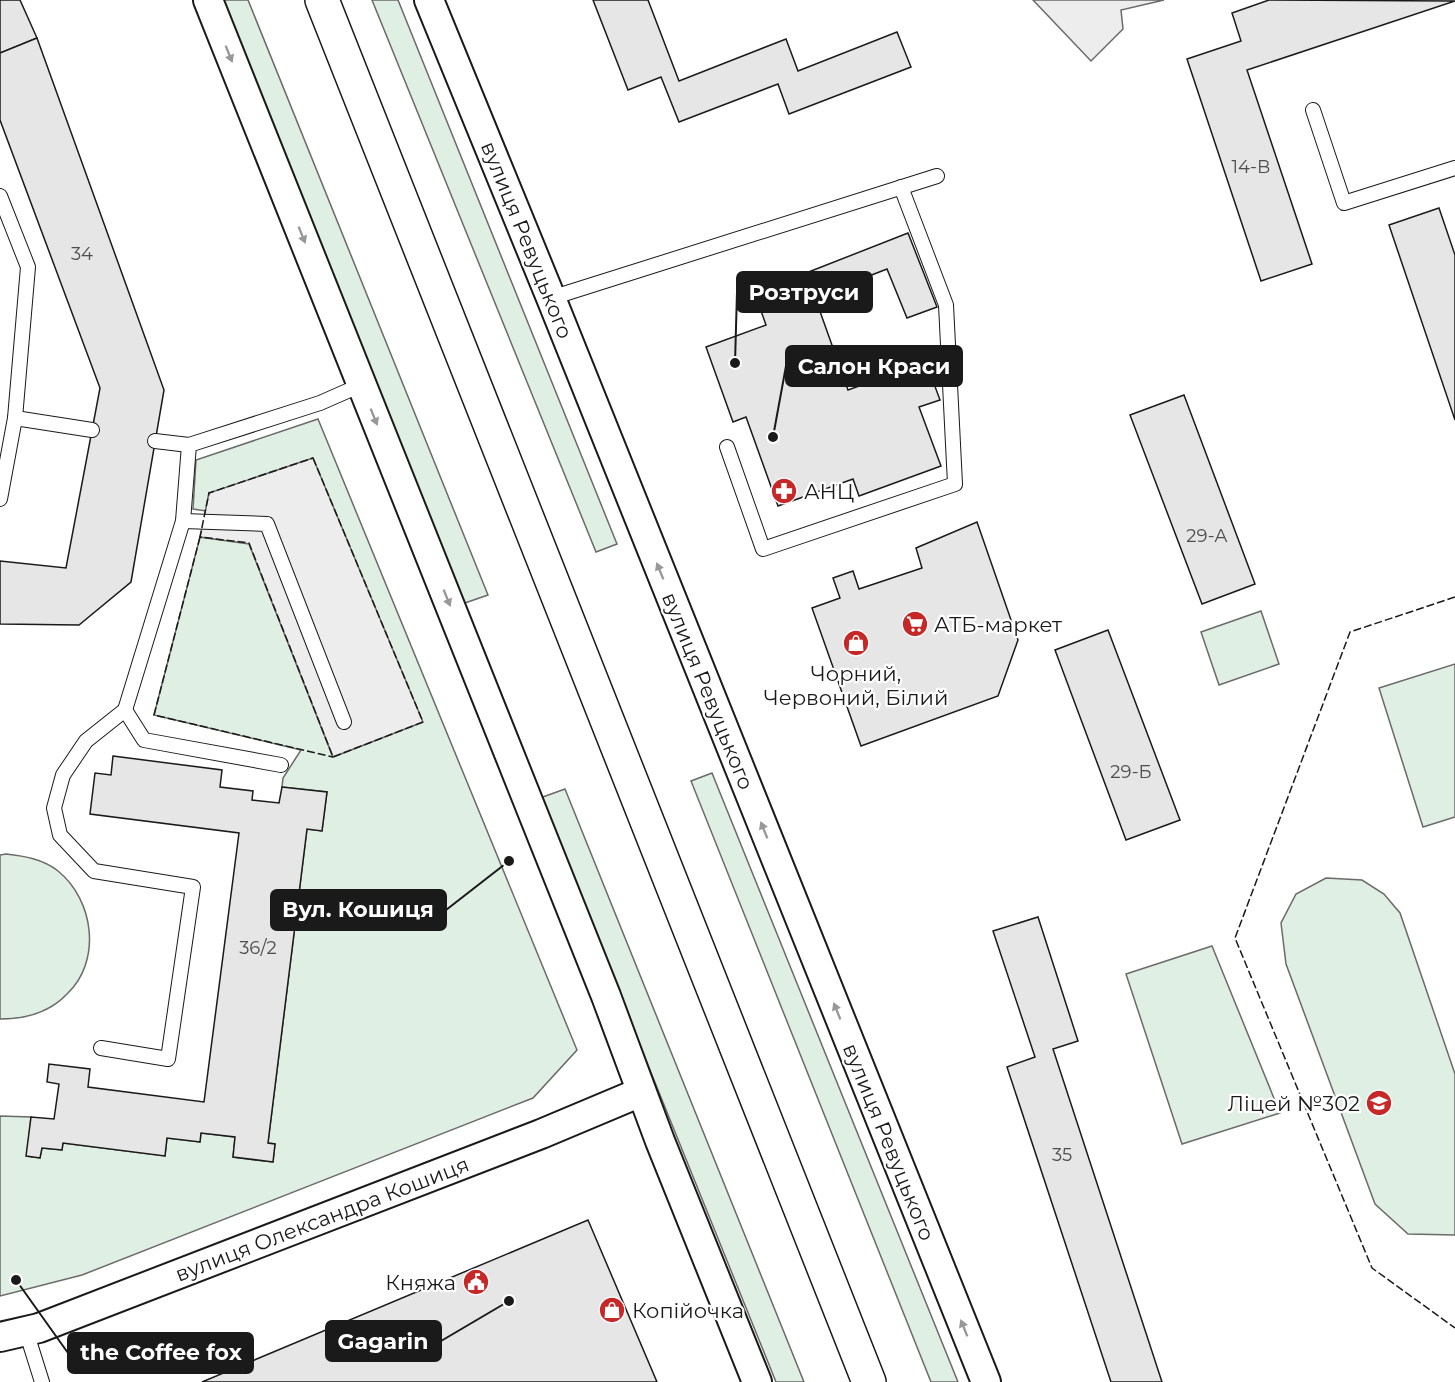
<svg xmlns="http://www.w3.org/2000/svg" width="1455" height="1382" viewBox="0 0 1455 1382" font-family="Montserrat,sans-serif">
<rect width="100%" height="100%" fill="#fff"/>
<!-- green -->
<g fill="#e0efe3" stroke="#6a6a6a" stroke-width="1.5">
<polygon points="221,0 248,0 488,595 462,604"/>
<polygon points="372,0 398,0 617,544 596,552"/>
<polygon points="318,419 577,1050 533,1098 82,1275 0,1296 0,1116 31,1117 27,1156 40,1158 42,1148 62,1150 63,1143 165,1156 167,1138 200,1142 201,1133 235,1137 233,1157 273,1162 275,1144 268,1143 307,829 322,831 327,792 282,787 283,778 301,750 154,715 200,537 249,543 333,757 422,722 209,493 206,511 193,509 196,460"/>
<polygon points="1261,611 1279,664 1219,685 1201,632"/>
<polygon points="1455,664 1455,817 1423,827 1379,688"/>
<polygon points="712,773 958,1382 931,1382 691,781"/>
<polygon points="565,789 804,1382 776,1382 540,798"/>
<path d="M 6,854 C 24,856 43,859 58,871 C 94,900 102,961 67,994 C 49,1013 25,1019 0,1019 L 0,855 Z"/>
<polygon points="1326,878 1362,880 1384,894 1400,913 1455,1074 1455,1235 1408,1234 1375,1204 1286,964 1281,923 1296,894"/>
<polygon points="1212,946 1280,1113 1182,1144 1126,974"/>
</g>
<!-- parking -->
<g fill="#ededed" stroke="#6a6a6a" stroke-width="1.5">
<polygon points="1033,0 1164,0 1121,10 1123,29 1091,61"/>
<polygon points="313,458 423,722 333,757 249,544 200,537 209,493"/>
</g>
<!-- building -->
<g fill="#e6e6e6" stroke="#1a1a1a" stroke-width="1.5">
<polygon points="0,0 20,0 37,38 0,53"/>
<polygon points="593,0 648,0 679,81 786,39 798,71 897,32 911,67 789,114 778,84 679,122 661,77 628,90"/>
<polygon points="1269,0 1455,1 1247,70 1312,264 1261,281 1187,59 1241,41 1232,13"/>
<polygon points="37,38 164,390 131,582 79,625 0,624 0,561 66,568 100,388 0,120 0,53"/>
<polygon points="1439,208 1455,255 1455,420 1389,225"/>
<polygon points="908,233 937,307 907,318 887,269 815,297 806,273"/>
<polygon points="812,289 848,390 926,362 940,400 919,407 941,466 859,496 853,479 778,506 746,417 733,422 706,347 766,325 760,308"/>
<polygon points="1184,395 1255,584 1202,604 1130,415"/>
<polygon points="977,522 1018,640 998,696 861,746 812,608 840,598 833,578 853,571 859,589 922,568 916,548"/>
<polygon points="1108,630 1180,820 1126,840 1055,650"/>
<polygon points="113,756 222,770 220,787 253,791 252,800 279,803 282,787 327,792 322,831 307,829 268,1143 275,1144 273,1162 233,1157 235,1137 201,1133 200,1142 167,1138 165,1156 63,1143 62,1150 42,1148 40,1158 26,1156 31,1117 54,1119 59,1084 47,1082 49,1064 90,1069 88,1087 204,1102 239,833 90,814 95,773 111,775"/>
<polygon points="1038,917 1078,1041 1053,1049 1162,1382 1111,1382 1007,1067 1035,1057 993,931"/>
<polygon points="588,1220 657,1382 202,1382"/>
</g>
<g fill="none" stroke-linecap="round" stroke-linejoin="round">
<!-- lane casing -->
<g stroke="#1a1a1a" stroke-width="16">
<g id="lane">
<polyline points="1313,110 1344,203 1455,168"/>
<polyline points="0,196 28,267 15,418"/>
<polyline points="551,298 937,176"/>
<polyline points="155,441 189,445"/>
<polyline points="727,447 763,549 955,484 946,305 901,187"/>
<polyline points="0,499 15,418 92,430"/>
<polyline points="183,521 267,524 344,722"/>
<polyline points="125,710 144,740 281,765"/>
<polyline points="101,1048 168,1059 193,887 94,871 60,835 54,808 63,775 86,741 125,710 183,521 189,445 320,403 361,385"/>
<polyline points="26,1331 42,1382"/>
</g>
</g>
<!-- street casing -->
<g stroke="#1a1a1a" stroke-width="32">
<g id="street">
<polyline points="208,0 544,841 606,996 660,1141 757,1382"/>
<polyline points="429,0 551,298 986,1382"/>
<polyline points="0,1337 39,1328 541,1134 641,1092"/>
</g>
</g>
<!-- secondary casing -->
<g stroke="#1a1a1a" stroke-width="36">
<polyline id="secondary" points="322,0 869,1382"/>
</g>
<!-- lane -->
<use href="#lane" stroke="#fff" stroke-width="14"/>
<!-- street -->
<use href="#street" stroke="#fff" stroke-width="28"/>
<!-- secondary -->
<use href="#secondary" stroke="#fff" stroke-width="33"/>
<!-- fence -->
<g stroke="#1a1a1a" stroke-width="1.5" stroke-dasharray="8 3" stroke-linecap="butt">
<polygon points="313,458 423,722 333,757 249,543 200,537 209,493"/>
<polyline points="200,537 154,715 333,757"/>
<polyline points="1455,597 1350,632 1235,938 1372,1268 1455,1328"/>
</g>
</g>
<!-- one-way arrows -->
<defs><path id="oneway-solid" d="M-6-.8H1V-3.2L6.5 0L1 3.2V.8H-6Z" transform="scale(1.5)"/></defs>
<g fill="#989898">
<use href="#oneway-solid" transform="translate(229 54) rotate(68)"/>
<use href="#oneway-solid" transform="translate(302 235) rotate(68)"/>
<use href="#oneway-solid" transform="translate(374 417) rotate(68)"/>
<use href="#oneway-solid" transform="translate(660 571) rotate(-112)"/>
<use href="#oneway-solid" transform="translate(447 598) rotate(68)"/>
<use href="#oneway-solid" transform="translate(764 830) rotate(-112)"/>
<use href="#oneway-solid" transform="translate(837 1011) rotate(-112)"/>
<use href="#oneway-solid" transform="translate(964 1328) rotate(-112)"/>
</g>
<!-- icons -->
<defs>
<g id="pharmacy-disc" transform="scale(1.35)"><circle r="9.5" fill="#c62828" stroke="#fff"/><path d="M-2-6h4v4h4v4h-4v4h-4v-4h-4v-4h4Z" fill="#fff"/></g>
<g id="supermarket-disc" transform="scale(1.35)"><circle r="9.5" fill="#c62828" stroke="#fff"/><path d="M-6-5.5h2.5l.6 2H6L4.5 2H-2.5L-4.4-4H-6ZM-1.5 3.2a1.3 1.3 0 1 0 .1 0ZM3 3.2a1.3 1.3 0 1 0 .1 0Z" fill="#fff"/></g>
<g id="shop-disc" transform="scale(1.35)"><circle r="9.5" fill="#c62828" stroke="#fff"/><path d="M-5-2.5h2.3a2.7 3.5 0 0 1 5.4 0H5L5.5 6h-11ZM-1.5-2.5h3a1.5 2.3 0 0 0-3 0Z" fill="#fff"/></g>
<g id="school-disc" transform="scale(1.35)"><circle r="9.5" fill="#c62828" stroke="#fff"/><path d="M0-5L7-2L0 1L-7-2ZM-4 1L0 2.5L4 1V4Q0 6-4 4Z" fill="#fff"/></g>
<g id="civic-disc" transform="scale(1.35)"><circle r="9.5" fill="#c62828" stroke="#fff"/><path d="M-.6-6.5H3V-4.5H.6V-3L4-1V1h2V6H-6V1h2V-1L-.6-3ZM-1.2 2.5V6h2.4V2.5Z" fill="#fff"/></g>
</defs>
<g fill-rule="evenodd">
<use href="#pharmacy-disc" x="784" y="491"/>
<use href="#supermarket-disc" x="915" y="624"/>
<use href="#shop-disc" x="856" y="643"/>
<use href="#school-disc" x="1379" y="1103"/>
<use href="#civic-disc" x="476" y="1282"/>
<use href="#shop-disc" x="612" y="1310"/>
</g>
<g text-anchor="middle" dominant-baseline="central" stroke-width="4.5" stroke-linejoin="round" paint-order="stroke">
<!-- number labels -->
<g font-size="18" fill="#4d4d4d">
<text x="1251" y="167">14-В</text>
<text x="82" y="254">34</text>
<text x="1207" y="536">29-А</text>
<text x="1131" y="772">29-Б</text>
<text x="258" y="948">36/2</text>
<text x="1062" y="1155">35</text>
</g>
<!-- street labels -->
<g font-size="21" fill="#1a1a1a" stroke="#fff">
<text transform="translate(527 240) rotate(68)">вулиця Ревуцького</text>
<text transform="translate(708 691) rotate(68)">вулиця Ревуцького</text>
<text transform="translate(889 1142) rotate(68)">вулиця Ревуцького</text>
<text transform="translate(322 1219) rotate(-21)">вулиця Олександра Кошиця</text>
</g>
<!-- poi labels -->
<g font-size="21" fill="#1a1a1a" stroke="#fff" text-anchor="start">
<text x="804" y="491">АНЦ</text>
<text x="934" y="624">АТБ-маркет</text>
<text x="856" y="673" text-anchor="middle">Чорний,<tspan x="856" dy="24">Червоний, Білий</tspan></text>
<text x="1360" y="1103" text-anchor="end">Ліцей №302</text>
<text x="456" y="1282" text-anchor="end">Княжа</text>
<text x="632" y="1310">Копійочка</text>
</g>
</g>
<!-- callouts -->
<path fill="none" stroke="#1a1a1a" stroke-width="2" d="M735 363L737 292M773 437L786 366M509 861L446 910M509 1301L441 1341M16 1280L68 1353"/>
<g fill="#1a1a1a" stroke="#fff" stroke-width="2">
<circle cx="735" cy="363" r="6"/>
<circle cx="773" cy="437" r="6"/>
<circle cx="509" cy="861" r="6"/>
<circle cx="509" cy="1301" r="6"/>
<circle cx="16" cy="1280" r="6"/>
</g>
<g fill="#1a1a1a" stroke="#1a1a1a" stroke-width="2">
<rect x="737" y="272" width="135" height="40" rx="6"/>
<rect x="786" y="346" width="176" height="40" rx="6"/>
<rect x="271" y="890" width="175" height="40" rx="6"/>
<rect x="326" y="1321" width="115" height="40" rx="6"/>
<rect x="68" y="1333" width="185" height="40" rx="6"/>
</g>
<g font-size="22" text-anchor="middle" font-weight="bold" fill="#fff">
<text x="804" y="300">Розтруси</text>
<text x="874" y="374">Салон Краси</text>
<text x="358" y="917">Вул. Кошиця</text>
<text x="383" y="1349">Gagarin</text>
<text x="161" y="1360">the Coffee fox</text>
</g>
</svg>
